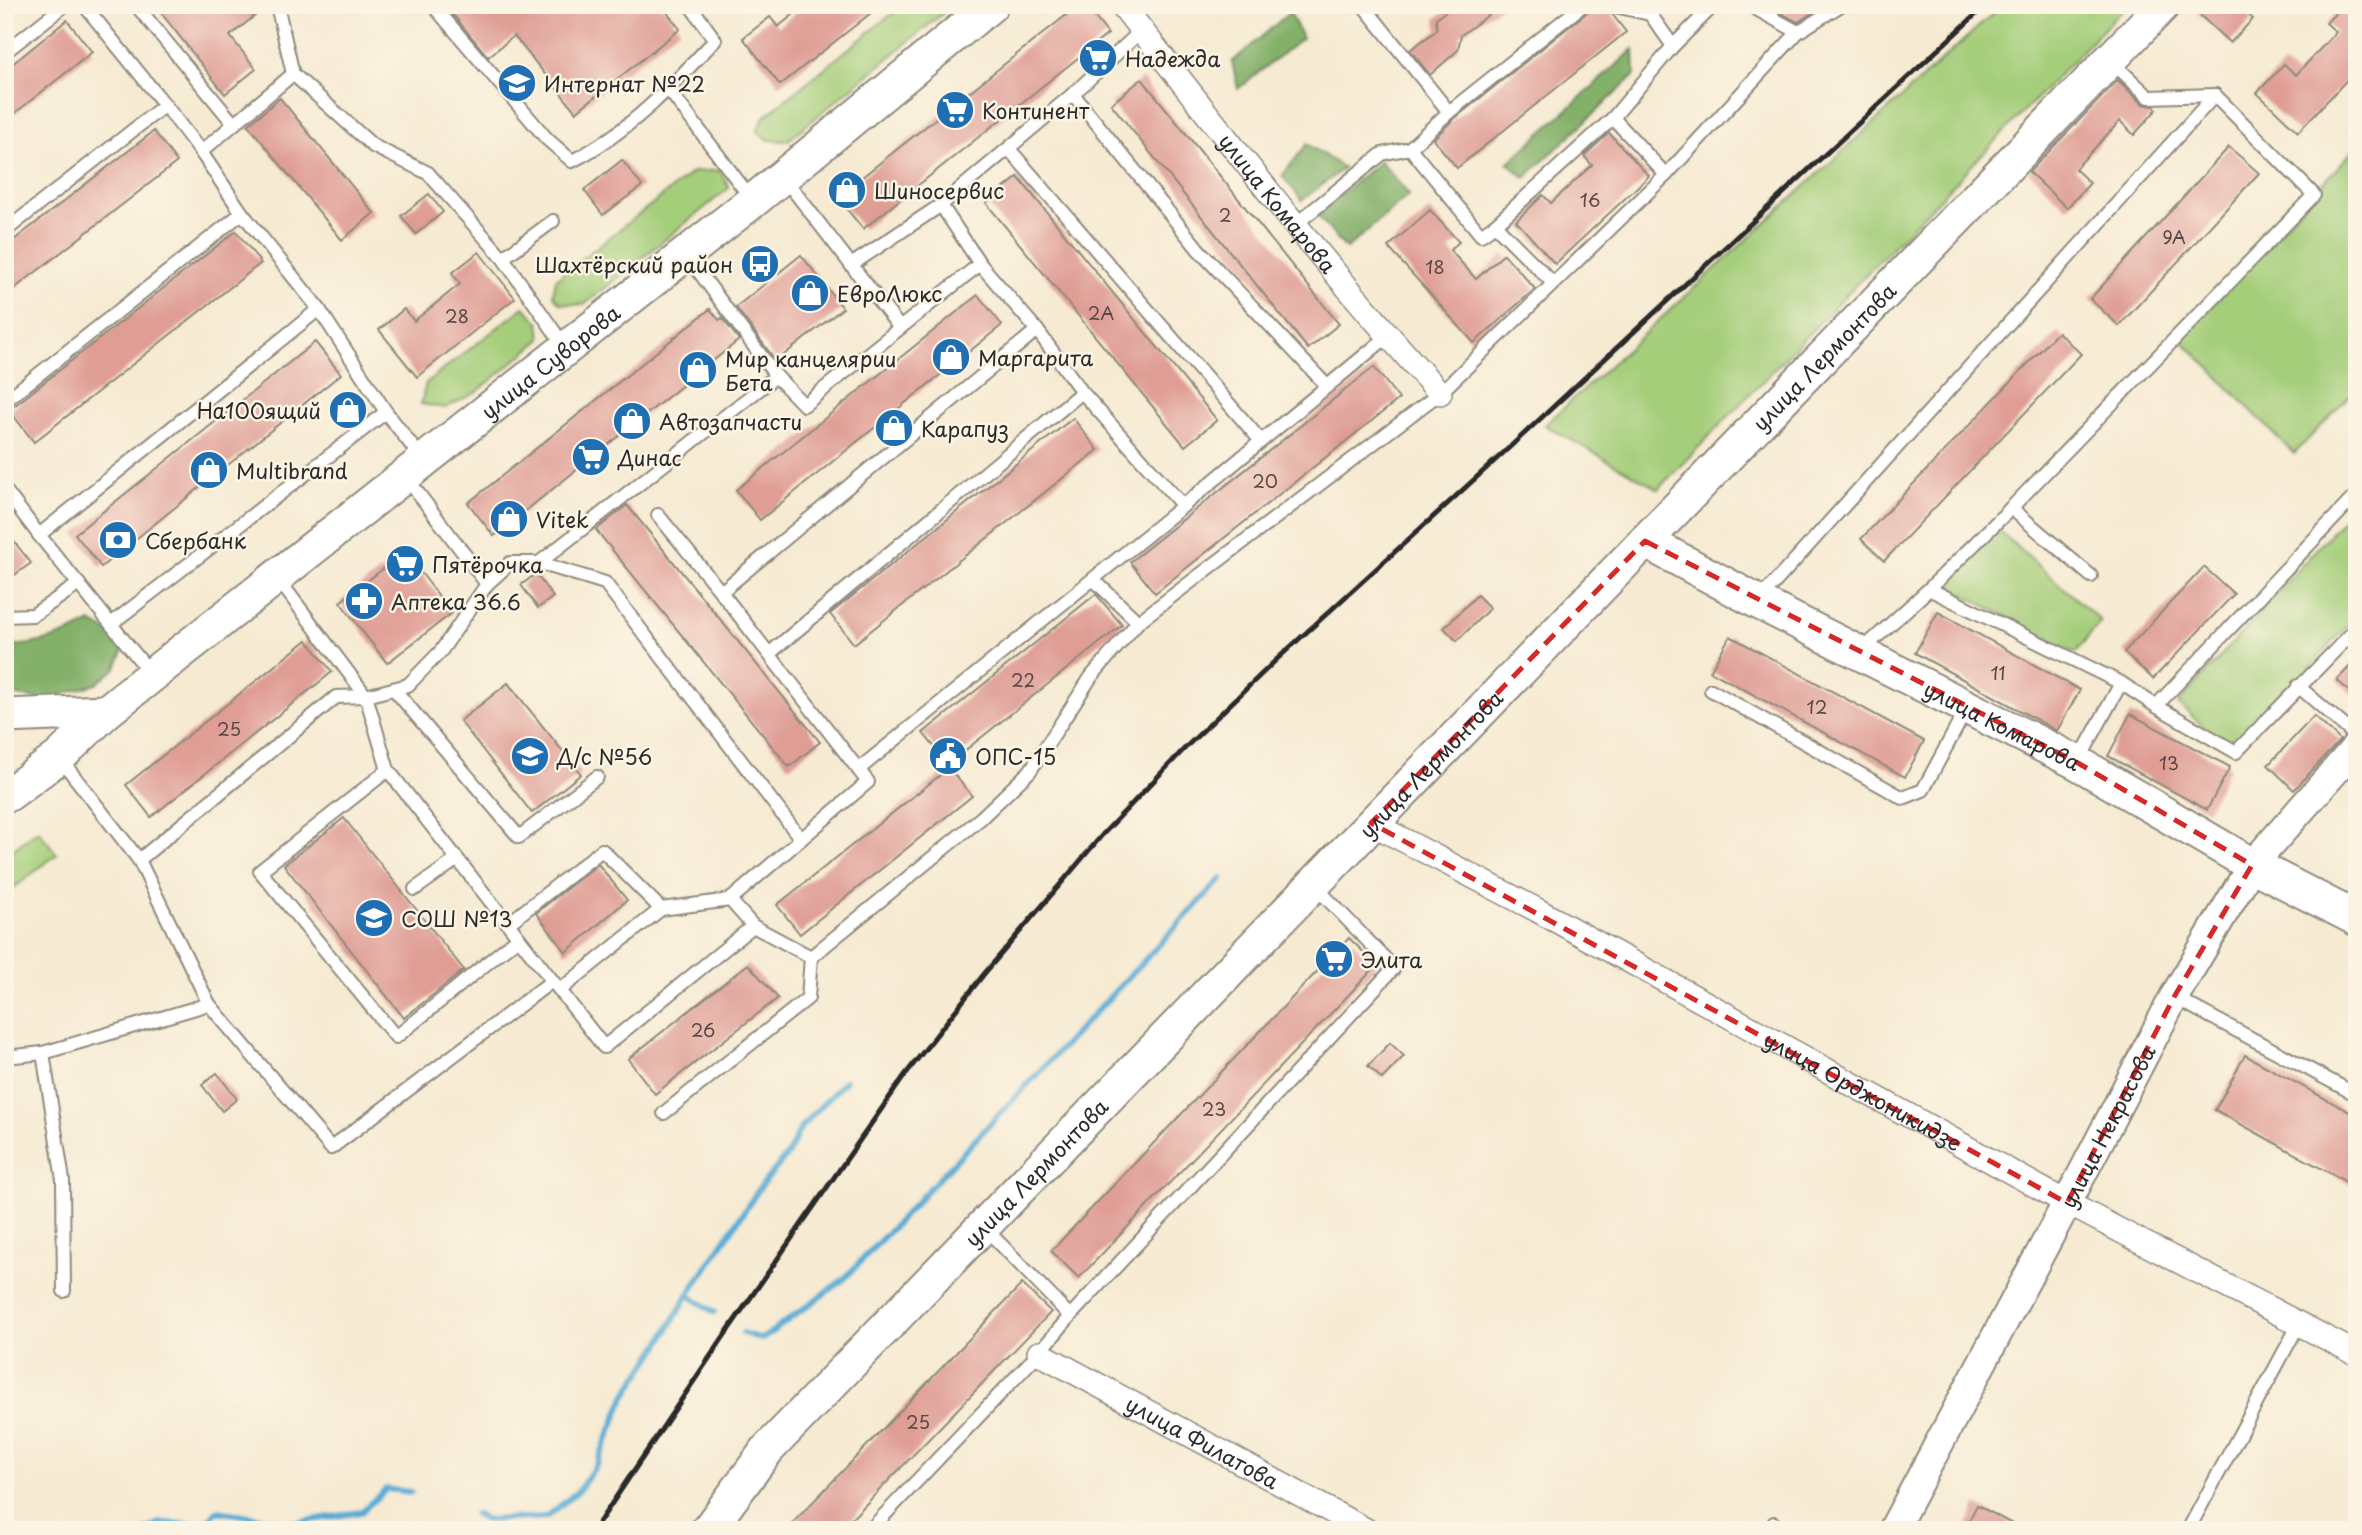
<svg xmlns="http://www.w3.org/2000/svg" width="2362" height="1535" viewBox="0 0 2362 1535" font-family="'Playpen Sans',sans-serif">
<rect width="100%" height="100%" fill="#fcf5e5"/>
<filter id="ink" filterUnits="userSpaceOnUse"><feTurbulence type="fractalNoise" baseFrequency=".0143" numOctaves="2"/><feDisplacementMap in="SourceGraphic" scale="14" xChannelSelector="R" yChannelSelector="G"/><feConvolveMatrix kernelMatrix="1 2 1 2 8 2 1 2 1" color-interpolation-filters="sRGB"/></filter>
<filter id="wash" filterUnits="userSpaceOnUse"><feTurbulence type="fractalNoise" baseFrequency=".00686" numOctaves="4" result="noise"/><feDisplacementMap in="SourceGraphic" scale="28" xChannelSelector="R" yChannelSelector="G"/><feGaussianBlur stdDeviation="1.57" result="paint"/><feColorMatrix in="noise" values="0 0 0 0 0 0 0 0 0 0 0 0 0 0 0 0 0 1.4 0 .05"/><feComposite in="paint" operator="in"/></filter>
<g filter="url(#wash)">
<rect width="100%" height="100%" fill="#f6ead2"/>
<!-- green -->
<g fill="#a5ce7a" stroke="#687c52" stroke-width="2">
<polygon points="903,5 953,5 787,141 769,140 757,131 764,117"/>
<polygon points="2002,5 2127,5 1658,489 1545,425"/>
<polygon points="2357,146 2357,388 2294,454 2181,339"/>
<polygon points="720,170 729,188 584,305 560,303 553,295 556,279 693,172"/>
<polygon points="524,307 539,322 541,339 477,392 445,408 421,404 426,383"/>
<polygon points="2345,517 2357,528 2357,615 2234,753 2178,704"/>
<polygon points="1997,529 2101,621 2075,653 1946,585"/>
<polygon points="38,830 57,854 5,895 5,856"/>
</g>
<!-- forest -->
<g fill="#84b16a" stroke="#586e4a" stroke-width="2">
<polygon points="1290,12 1302,38 1238,89 1232,62"/>
<polygon points="1634,49 1635,75 1525,178 1508,163"/>
<polygon points="1307,144 1344,168 1302,200 1282,176"/>
<polygon points="1380,161 1409,195 1346,249 1317,215"/>
<path d="M 91,622 L 114,635 L 124,649 L 116,668 L 96,684 L 43,700 L 5,693 L 5,646 C 38,645 62,638 91,622 Z"/>
</g>
<g fill="none" stroke-linecap="round" stroke-linejoin="round">
<!-- stream -->
<g stroke="#59acd5" stroke-width="6">
<polyline points="688,1295 714,1312"/>
<polyline points="743,1333 762,1339 844,1279 1221,879"/>
<polyline points="475,1514 485,1520 546,1517 578,1491 597,1464 625,1396 659,1345 688,1295 761,1186 788,1154 801,1127 845,1081"/>
<polyline points="146,1530 159,1523 205,1524 217,1511 294,1523 361,1512 386,1489 411,1492"/>
</g>
</g>
<g id="blocks">
<!-- building -->
<g fill="#df9d94">
<polygon points="155,5 268,5 230,36 256,69 225,94"/>
<polygon points="445,5 661,5 680,29 576,112 514,36 488,57"/>
<polygon points="805,5 881,5 780,85 743,38 770,17 778,27"/>
<polygon points="1079,5 1085,5 1108,34 863,229 837,197"/>
<polygon points="1455,5 1502,5 1461,35 1458,50 1430,75 1410,50 1437,30 1436,18"/>
<polygon points="1596,5 1602,5 1605,11 1612,14 1626,32 1457,168 1433,139 1454,119"/>
<polygon points="1773,5 1824,5 1798,22 1779,12"/>
<polygon points="2189,5 2239,5 2253,19 2230,43"/>
<polygon points="2343,5 2357,5 2357,69 2298,132 2257,93 2284,64 2296,75 2336,32 2326,23"/>
<polygon points="67,20 92,52 5,121 5,70"/>
<polygon points="1142,79 1339,324 1308,349 1111,104"/>
<polygon points="2118,80 2143,104 2154,106 2157,109 2134,135 2120,121 2075,169 2090,183 2067,208 2029,172"/>
<polygon points="280,98 374,213 342,240 248,125"/>
<polygon points="154,131 177,162 5,296 5,247"/>
<polygon points="1609,133 1649,176 1555,264 1516,221 1543,195 1551,203 1592,165 1584,156"/>
<polygon points="2229,147 2259,173 2119,326 2090,299"/>
<polygon points="622,160 642,186 603,215 584,190"/>
<polygon points="1018,177 1217,420 1185,446 986,203"/>
<polygon points="429,194 443,212 416,234 401,216"/>
<polygon points="1430,210 1459,242 1450,250 1476,279 1504,254 1535,289 1474,343 1388,247"/>
<polygon points="236,231 261,263 34,442 9,410"/>
<polygon points="479,252 515,298 417,377 379,330 404,309 414,321 460,284 452,273"/>
<polygon points="801,255 843,308 776,361 736,307"/>
<polygon points="978,295 1002,325 760,520 736,490"/>
<polygon points="710,309 719,320 722,318 739,340 494,536 468,503"/>
<polygon points="2058,332 2081,354 1884,561 1861,539"/>
<polygon points="315,342 341,374 101,567 75,534"/>
<polygon points="1374,367 1399,399 1155,593 1130,562"/>
<polygon points="1073,418 1098,450 854,644 830,614"/>
<polygon points="627,505 820,742 789,767 596,530"/>
<polygon points="5,530 31,563 5,582"/>
<polygon points="405,552 452,613 387,663 340,602"/>
<polygon points="2204,567 2234,594 2153,679 2124,652"/>
<polygon points="536,574 553,597 538,608 521,585"/>
<polygon points="1096,594 1122,625 948,764 923,733"/>
<polygon points="1477,595 1490,608 1457,641 1444,628"/>
<polygon points="1938,612 2080,690 2057,731 1915,653"/>
<polygon points="1730,636 1924,741 1905,777 1710,671"/>
<polygon points="307,640 332,672 151,817 126,785"/>
<polygon points="2357,659 2357,699 2337,680"/>
<polygon points="508,683 581,774 532,813 460,721"/>
<polygon points="2130,714 2230,767 2207,810 2108,756"/>
<polygon points="2314,716 2340,740 2294,790 2268,765"/>
<polygon points="949,768 972,796 800,934 777,905"/>
<polygon points="344,818 464,970 404,1018 284,865"/>
<polygon points="598,864 627,900 566,952 536,913"/>
<polygon points="1349,938 1377,965 1079,1278 1051,1251"/>
<polygon points="748,964 778,998 655,1094 628,1059"/>
<polygon points="1390,1043 1404,1056 1382,1079 1368,1066"/>
<polygon points="2245,1055 2357,1116 2357,1188 2215,1110"/>
<polygon points="217,1073 237,1099 222,1111 202,1085"/>
<polygon points="1022,1284 1051,1312 841,1530 786,1530"/>
<polygon points="1977,1505 2023,1530 1964,1530"/>
</g>
</g>
</g>
<g filter="url(#ink)">
<use href="#blocks" fill-opacity="0" stroke="#908a7e" stroke-width="2"/>
<g fill="none" stroke-linecap="round" stroke-linejoin="round">
<!-- service casing -->
<g stroke="#908a7e" stroke-width="16">
<g id="service">
<polyline points="84,5 165,105 201,152 242,213 319,309 386,412 423,460"/>
<polyline points="136,5 233,123"/>
<polyline points="277,5 293,74 373,146 428,173 503,258 565,347"/>
<path d="M 433,5 L 547,139 L 572,161 C 628,133 673,85 715,40 L 690,5"/>
<polyline points="1363,5 1449,112"/>
<polyline points="1611,5 1650,14 1673,46"/>
<polyline points="1749,5 1798,32"/>
<polyline points="5,52 65,5"/>
<polyline points="2112,62 2149,97 2215,95 2314,195 2011,508 1929,589 2121,683 2156,706"/>
<polyline points="669,90 753,201"/>
<polyline points="1073,94 1199,250 1327,386"/>
<polyline points="1613,118 1666,175"/>
<polyline points="1410,148 1481,235 1495,225 1613,118 1673,46 1714,5"/>
<polyline points="1009,149 1261,441"/>
<polyline points="201,152 293,74"/>
<polyline points="784,178 900,328 980,264 1037,330 1082,392 1183,506 859,769"/>
<polyline points="1296,224 1382,154 1410,148 1449,112 1583,5"/>
<polyline points="1495,225 1553,283"/>
<polyline points="5,231 165,105"/>
<polyline points="686,254 776,376 804,405 900,328"/>
<polyline points="503,258 553,221"/>
<polyline points="980,264 941,205 1073,94 1142,30"/>
<polyline points="851,265 941,205"/>
<polyline points="5,401 242,213"/>
<polyline points="405,476 487,584 510,563 539,563 605,583 801,839 868,782 721,592 658,515"/>
<polyline points="5,490 39,535 152,675"/>
<polyline points="2357,494 2156,706 2236,752 2357,628"/>
<polyline points="1183,506 1388,336"/>
<polyline points="2011,508 2091,576"/>
<polyline points="39,535 319,309"/>
<polyline points="539,563 776,376"/>
<polyline points="278,579 366,696 388,770 604,1047 753,926"/>
<polyline points="1094,580 1138,622"/>
<polyline points="721,592 1037,330"/>
<polyline points="1758,601 2215,95"/>
<polyline points="5,616 33,615 79,584"/>
<polyline points="111,624 386,412"/>
<polyline points="1860,652 1929,589"/>
<polyline points="770,653 1082,392"/>
<polyline points="2298,686 2357,737"/>
<polyline points="394,689 519,837 597,777"/>
<polyline points="1711,690 1903,798 1923,790 1966,710"/>
<polyline points="59,757 139,860 336,697 366,696 408,685 441,651 487,584"/>
<polyline points="2078,762 2121,683"/>
<polyline points="388,770 260,871 396,1037 518,938"/>
<polyline points="139,860 209,1004 331,1148 552,981"/>
<polyline points="415,889 456,860"/>
<polyline points="730,900 801,839"/>
<polyline points="509,923 602,850 661,909 730,900 753,926 811,957"/>
<polyline points="560,990 661,909"/>
<polyline points="2174,997 2357,1095"/>
<polyline points="43,1053 209,1004"/>
<polyline points="5,1057 43,1053 63,1180 64,1291"/>
<polyline points="664,1113 808,998 811,957 981,818 1030,771 1091,677 1138,622 1440,393 1666,175 1798,32 1841,5"/>
<polyline points="985,1228 1070,1316"/>
<polyline points="870,1530 1039,1353 1070,1316 1394,968 1315,886"/>
<polyline points="1771,1530 1774,1523"/>
<polyline points="2188,1530 2299,1324"/>
</g>
</g>
<!-- minor casing -->
<g stroke="#908a7e" stroke-width="26">
<g id="minor">
<path id="s1" d="M 1122,5 C 1225,137 1327,270 1440,393"/>
<path id="s2" d="M 1371,823 L 1537,910 L 2067,1203 L 2357,1354"/>
<path id="s3" d="M 1039,1353 L 1366,1530"/>
</g>
</g>
<!-- tertiary casing -->
<g stroke="#908a7e" stroke-width="32">
<g id="tertiary">
<path id="s4" d="M 1893,1530 L 2067,1203 L 2174,997 L 2252,865 L 2357,746"/>
</g>
</g>
<!-- secondary casing -->
<g stroke="#908a7e" stroke-width="37">
<g id="secondary">
<path id="s5" d="M 1645,541 L 1758,602 L 2078,763 L 2252,865 L 2357,919"/>
<polyline points="5,716 106,712"/>
<path id="s6" d="M 9,794 L 59,757 L 106,712 L 166,664 L 753,201 L 991,5"/>
<path id="s7" d="M 708,1530 L 768,1449 L 2163,5"/>
</g>
</g>
<!-- service -->
<use href="#service" stroke="#fff" stroke-width="12"/>
<!-- minor -->
<use href="#minor" stroke="#fff" stroke-width="23"/>
<!-- tertiary -->
<use href="#tertiary" stroke="#fff" stroke-width="28"/>
<!-- secondary -->
<use href="#secondary" stroke="#fff" stroke-width="33"/>
<!-- rail -->
<polyline stroke="#2b2b2b" stroke-width="5" points="594,1530 724,1336 905,1075 984,974 1103,834 1187,746 1275,661 1512,445 1986,5"/>
</g>
</g>
<!-- marked area -->
<path fill="none" stroke="#d62828" stroke-width="5" stroke-dasharray="14 9" stroke-linejoin="round" d="M 1645,541 L 2078,763 L 2252,865 L 2174,997 L 2067,1203 L 1371,823 Z"/>
<!-- icons -->
<defs>
<g id="supermarket-disc" transform="scale(2.0125)"><circle r="9.5" fill="#1f6fb2" stroke="#fcf5e5"/><path d="M-6-5.5h2.5l.6 2H6L4.5 2H-2.5L-4.4-4H-6ZM-1.5 3.2a1.3 1.3 0 1 0 .1 0ZM3 3.2a1.3 1.3 0 1 0 .1 0Z" fill="#fff"/></g>
<g id="school-disc" transform="scale(2.0125)"><circle r="9.5" fill="#1f6fb2" stroke="#fcf5e5"/><path d="M0-5L7-2L0 1L-7-2ZM-4 1L0 2.5L4 1V4Q0 6-4 4Z" fill="#fff"/></g>
<g id="shop-disc" transform="scale(2.0125)"><circle r="9.5" fill="#1f6fb2" stroke="#fcf5e5"/><path d="M-5-2.5h2.3a2.7 3.5 0 0 1 5.4 0H5L5.5 6h-11ZM-1.5-2.5h3a1.5 2.3 0 0 0-3 0Z" fill="#fff"/></g>
<g id="bus-disc" transform="scale(2.0125)"><circle r="9.5" fill="#1f6fb2" stroke="#fcf5e5"/><path d="M-5-6H5V4H4V6H2V4H-2V6H-4V4H-5ZM-3.5-4V0h7V-4ZM-3.5 1.2v1.5H-2V1.2ZM2 1.2v1.5H3.5V1.2Z" fill="#fff"/></g>
<g id="bank-disc" transform="scale(2.0125)"><circle r="9.5" fill="#1f6fb2" stroke="#fcf5e5"/><path d="M-6-4H6V4H-6ZM0-2.3a2.3 2.3 0 1 0 0 4.6a2.3 2.3 0 1 0 0-4.6Z" fill="#fff"/></g>
<g id="pharmacy-disc" transform="scale(2.0125)"><circle r="9.5" fill="#1f6fb2" stroke="#fcf5e5"/><path d="M-2-6h4v4h4v4h-4v4h-4v-4h-4v-4h4Z" fill="#fff"/></g>
<g id="civic-disc" transform="scale(2.0125)"><circle r="9.5" fill="#1f6fb2" stroke="#fcf5e5"/><path d="M-.6-6.5H3V-4.5H.6V-3L4-1V1h2V6H-6V1h2V-1L-.6-3ZM-1.2 2.5V6h2.4V2.5Z" fill="#fff"/></g>
</defs>
<g fill-rule="evenodd">
<use href="#supermarket-disc" x="1098" y="58"/>
<use href="#school-disc" x="517" y="83"/>
<use href="#supermarket-disc" x="955" y="110"/>
<use href="#shop-disc" x="847" y="190"/>
<use href="#bus-disc" x="760" y="264"/>
<use href="#shop-disc" x="810" y="293"/>
<use href="#shop-disc" x="951" y="357"/>
<use href="#shop-disc" x="698" y="370"/>
<use href="#shop-disc" x="348" y="410"/>
<use href="#shop-disc" x="632" y="421"/>
<use href="#shop-disc" x="894" y="428"/>
<use href="#supermarket-disc" x="591" y="457"/>
<use href="#shop-disc" x="209" y="470"/>
<use href="#shop-disc" x="509" y="519"/>
<use href="#bank-disc" x="118" y="540"/>
<use href="#supermarket-disc" x="405" y="564"/>
<use href="#pharmacy-disc" x="364" y="601"/>
<use href="#school-disc" x="530" y="756"/>
<use href="#civic-disc" x="948" y="756"/>
<use href="#school-disc" x="374" y="918"/>
<use href="#supermarket-disc" x="1334" y="959"/>
</g>
<g text-anchor="middle" dominant-baseline="central" stroke-width="5" stroke-linejoin="round" paint-order="stroke">
<!-- number labels -->
<g font-size="18" fill="#584845">
<text x="1590" y="199">16</text>
<text x="1225" y="214">2</text>
<text x="2174" y="236">9А</text>
<text x="1435" y="266">18</text>
<text x="1101" y="312">2А</text>
<text x="457" y="315">28</text>
<text x="1265" y="480">20</text>
<text x="1998" y="672">11</text>
<text x="1023" y="679">22</text>
<text x="1817" y="706">12</text>
<text x="229" y="728">25</text>
<text x="2169" y="762">13</text>
<text x="703" y="1029">26</text>
<text x="1214" y="1108">23</text>
<text x="918" y="1421">25</text>
</g>
<!-- poi labels -->
<g font-size="21" fill="#2b2b2b" stroke="#fcf5e5" text-anchor="start">
<text x="1125" y="58">Надежда</text>
<text x="544" y="83">Интернат №22</text>
<text x="982" y="110">Континент</text>
<text x="874" y="190">Шиносервис</text>
<text x="733" y="264" text-anchor="end">Шахтёрский район</text>
<text x="837" y="293">ЕвроЛюкс</text>
<text x="978" y="357">Маргарита</text>
<text x="725" y="358">Мир канцелярии<tspan x="725" dy="24">Бета</tspan></text>
<text x="321" y="410" text-anchor="end">На100ящий</text>
<text x="659" y="421">Автозапчасти</text>
<text x="921" y="428">Карапуз</text>
<text x="618" y="457">Динас</text>
<text x="236" y="470">Multibrand</text>
<text x="536" y="519">Vitek</text>
<text x="145" y="540">Сбербанк</text>
<text x="432" y="564">Пятёрочка</text>
<text x="391" y="601">Аптека 36.6</text>
<text x="557" y="756">Д/с №56</text>
<text x="975" y="756">ОПС-15</text>
<text x="401" y="918">СОШ №13</text>
<text x="1361" y="959">Элита</text>
</g>
<!-- street labels -->
<g font-size="21" fill="#2b2b2b" stroke="#fcf5e5">
<text stroke="none"><textPath href="#s1" startOffset="252">улица Комарова</textPath></text>
<text stroke="none"><textPath href="#s7" startOffset="1620">улица Лермонтова</textPath></text>
<text stroke="none"><textPath href="#s6" startOffset="693">улица Суворова</textPath></text>
<text stroke="none"><textPath href="#s5" startOffset="402">улица Комарова</textPath></text>
<text stroke="none"><textPath href="#s7" startOffset="1054">улица Лермонтова</textPath></text>
<text stroke="none"><textPath href="#s2" startOffset="560">улица Орджоникидзе</textPath></text>
<text stroke="none"><textPath href="#s4" startOffset="457">улица Некрасова</textPath></text>
<text stroke="none"><textPath href="#s7" startOffset="486">улица Лермонтова</textPath></text>
<text stroke="none"><textPath href="#s3" startOffset="186">улица Филатова</textPath></text>
</g>
</g>
<!-- margin -->
<rect width="2362" height="1535" fill="none" stroke="#fcf5e5" stroke-width="28"/>
</svg>
